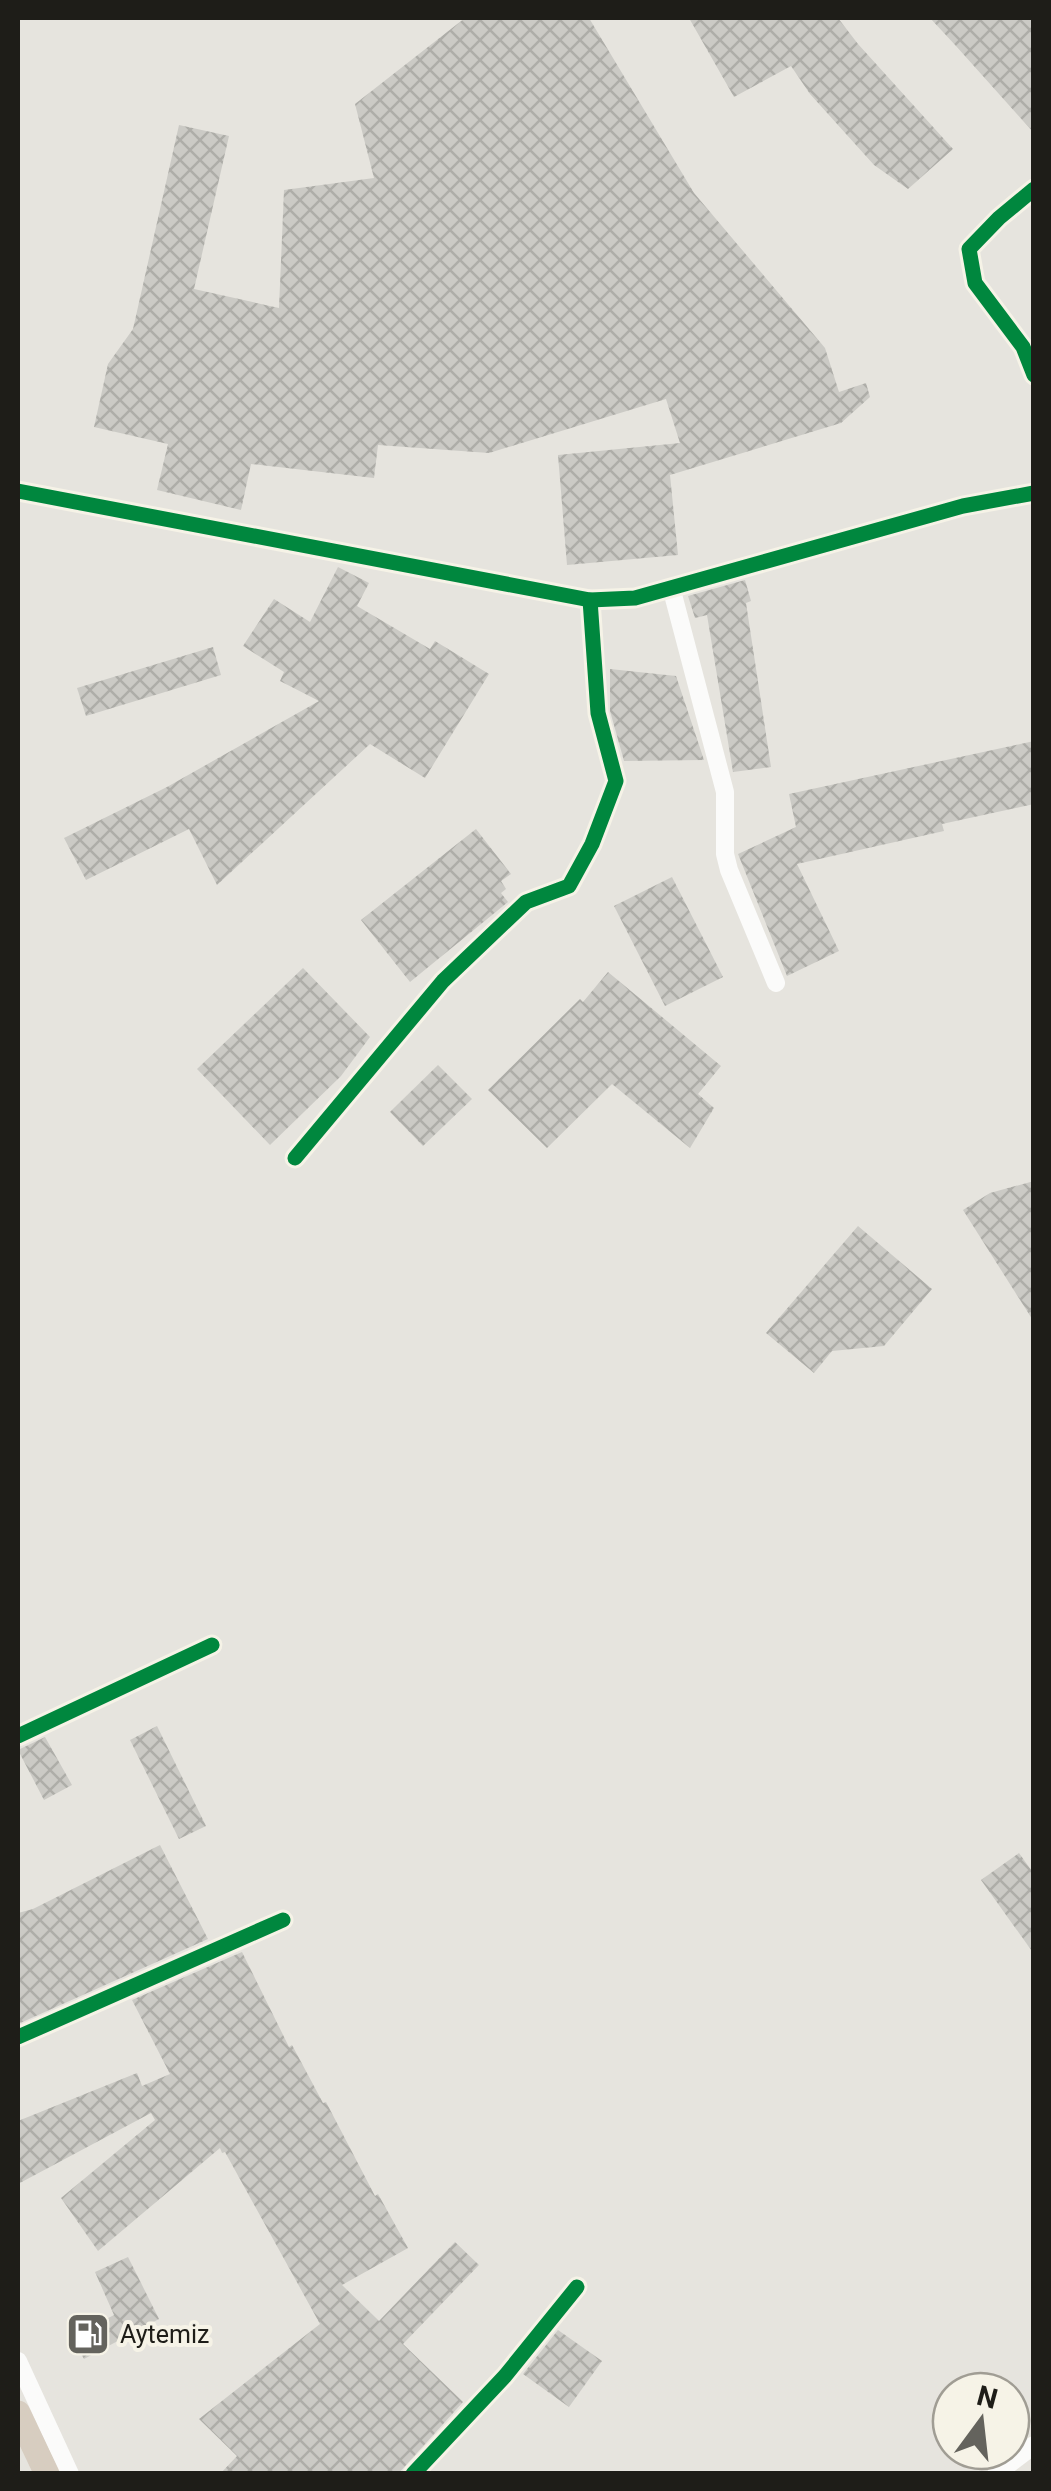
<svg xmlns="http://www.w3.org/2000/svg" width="1051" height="2491" viewBox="0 0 1051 2491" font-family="Roboto,sans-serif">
<defs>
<pattern id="building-cross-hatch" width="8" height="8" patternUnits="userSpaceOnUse" patternTransform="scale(2.5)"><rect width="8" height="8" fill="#cbcac5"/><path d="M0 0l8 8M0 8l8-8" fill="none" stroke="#aeada8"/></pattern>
</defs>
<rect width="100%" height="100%" fill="#e6e4de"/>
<!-- building -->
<g fill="url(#building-cross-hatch)">
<polygon points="465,18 589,18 694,193 825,348 839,392 866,383 870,397 841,423 670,475 678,555 567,565 558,455 680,443 666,399 489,453 378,445 374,478 251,464 241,510 157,490 168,444 94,427 108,364 133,329 179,125 229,136 194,289 279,308 284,190 374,178 355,104"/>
<polygon points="689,18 838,18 858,44 953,149 908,189 874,165 810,94 791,66 734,97"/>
<polygon points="930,18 1034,18 1034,133 956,46"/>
<polygon points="338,567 369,583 357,606 430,649 435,641 489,674 425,778 370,744 217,885 189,829 86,880 64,838 167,787 319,701 280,681 284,672 243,646 274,599 310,622"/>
<polygon points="745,580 751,601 746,603 771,767 733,772 707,615 695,618 688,596"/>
<polygon points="213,647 221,675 86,716 77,688"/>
<polygon points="610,669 676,676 704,760 624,761 610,711"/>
<polygon points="1034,741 1034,804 942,824 944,831 797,864 839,951 787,976 738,854 796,827 789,794"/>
<polygon points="476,829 511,874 501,881 506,889 501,893 508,902 410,982 361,920"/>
<polygon points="672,877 723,977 665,1006 614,906"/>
<polygon points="303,968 370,1037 341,1076 270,1145 197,1069"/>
<polygon points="608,972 721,1066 698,1094 714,1108 690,1148 612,1084 547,1148 488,1090 580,999 583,1002"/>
<polygon points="438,1065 472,1099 423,1146 390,1112"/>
<polygon points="1034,1181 1034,1322 963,1210 990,1193"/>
<polygon points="858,1226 932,1289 884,1346 832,1351 814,1373 766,1333"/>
<polygon points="157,1726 206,1826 179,1839 130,1740"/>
<polygon points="45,1737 72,1785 44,1800 18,1750"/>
<polygon points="160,1845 208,1939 18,2024 18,1913 33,1909"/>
<polygon points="1019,1853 1034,1874 1034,1954 981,1880"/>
<polygon points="242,1952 289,2047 292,2045 323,2103 326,2102 375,2196 378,2194 408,2248 342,2285 379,2321 455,2242 479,2265 403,2344 463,2402 398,2474 220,2474 237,2456 199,2419 320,2324 225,2152 222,2153 220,2148 98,2251 61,2198 155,2120 151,2113 18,2184 18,2121 137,2073 142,2086 170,2074 132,2000"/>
<polygon points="128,2257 159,2319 84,2359 72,2337 114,2315 95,2272"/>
<polygon points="558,2330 602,2361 569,2407 523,2374"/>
</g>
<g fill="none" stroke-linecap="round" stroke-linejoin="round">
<!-- minor -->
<g stroke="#fbfbfa" stroke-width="18">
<polyline points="1034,189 999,218 969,249 975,283 1023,347 1034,375"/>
<polyline points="18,491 590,600 635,598 963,506 1034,493"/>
<polyline points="671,587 725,792 725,854 729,870 776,983"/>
<polyline points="295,1158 443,981 526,902 569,886 592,844 616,781 598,713 590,600"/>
<polyline points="18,1736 212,1645"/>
<polyline points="18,2037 283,1920"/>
<polyline points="18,2361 70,2474"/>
<polyline points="413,2474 505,2376 577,2287"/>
<polyline points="996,2474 1034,2445"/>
</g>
<!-- highway -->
<polyline stroke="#d7cdc0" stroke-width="25" points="18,2413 47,2474"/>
<!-- cycleway casing -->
<g stroke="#f6f3e7" stroke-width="21">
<g id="cycleway">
<polyline points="1034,189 999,218 969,249 975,283 1023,347 1034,375"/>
<polyline points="18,491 590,600 635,598 963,506 1034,493"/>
<polyline points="295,1158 443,981 526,902 569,886 592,844 616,781 598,713 590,600"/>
<polyline points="18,1736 212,1645"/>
<polyline points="18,2037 283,1920"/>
<polyline points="413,2474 505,2376 577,2287"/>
</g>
</g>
<!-- cycleway -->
<use href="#cycleway" stroke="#00873e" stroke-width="15"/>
</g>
<!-- icons -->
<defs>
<g id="fuel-square" transform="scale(2.25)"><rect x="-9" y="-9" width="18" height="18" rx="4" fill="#64635d" stroke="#f6f3e7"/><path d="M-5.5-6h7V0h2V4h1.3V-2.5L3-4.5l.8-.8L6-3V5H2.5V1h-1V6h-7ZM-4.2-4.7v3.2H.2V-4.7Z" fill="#fff"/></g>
</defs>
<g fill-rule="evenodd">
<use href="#fuel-square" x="88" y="2334"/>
</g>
<g text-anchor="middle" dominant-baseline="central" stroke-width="8" stroke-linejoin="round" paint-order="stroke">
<!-- poi labels -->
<g font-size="25" fill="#1e1d18" stroke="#f6f3e7" text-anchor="start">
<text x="120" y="2334">Aytemiz</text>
</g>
</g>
<!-- border -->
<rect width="1051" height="2491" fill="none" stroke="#1e1d18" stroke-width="40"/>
<!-- north arrow -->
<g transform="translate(981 2421) rotate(15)"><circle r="48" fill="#f6f3e7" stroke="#a09d94" stroke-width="2.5"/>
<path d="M0-8L18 38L0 25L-18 38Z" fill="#64635d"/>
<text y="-15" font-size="28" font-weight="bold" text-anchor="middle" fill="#1e1d18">N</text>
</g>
</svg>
